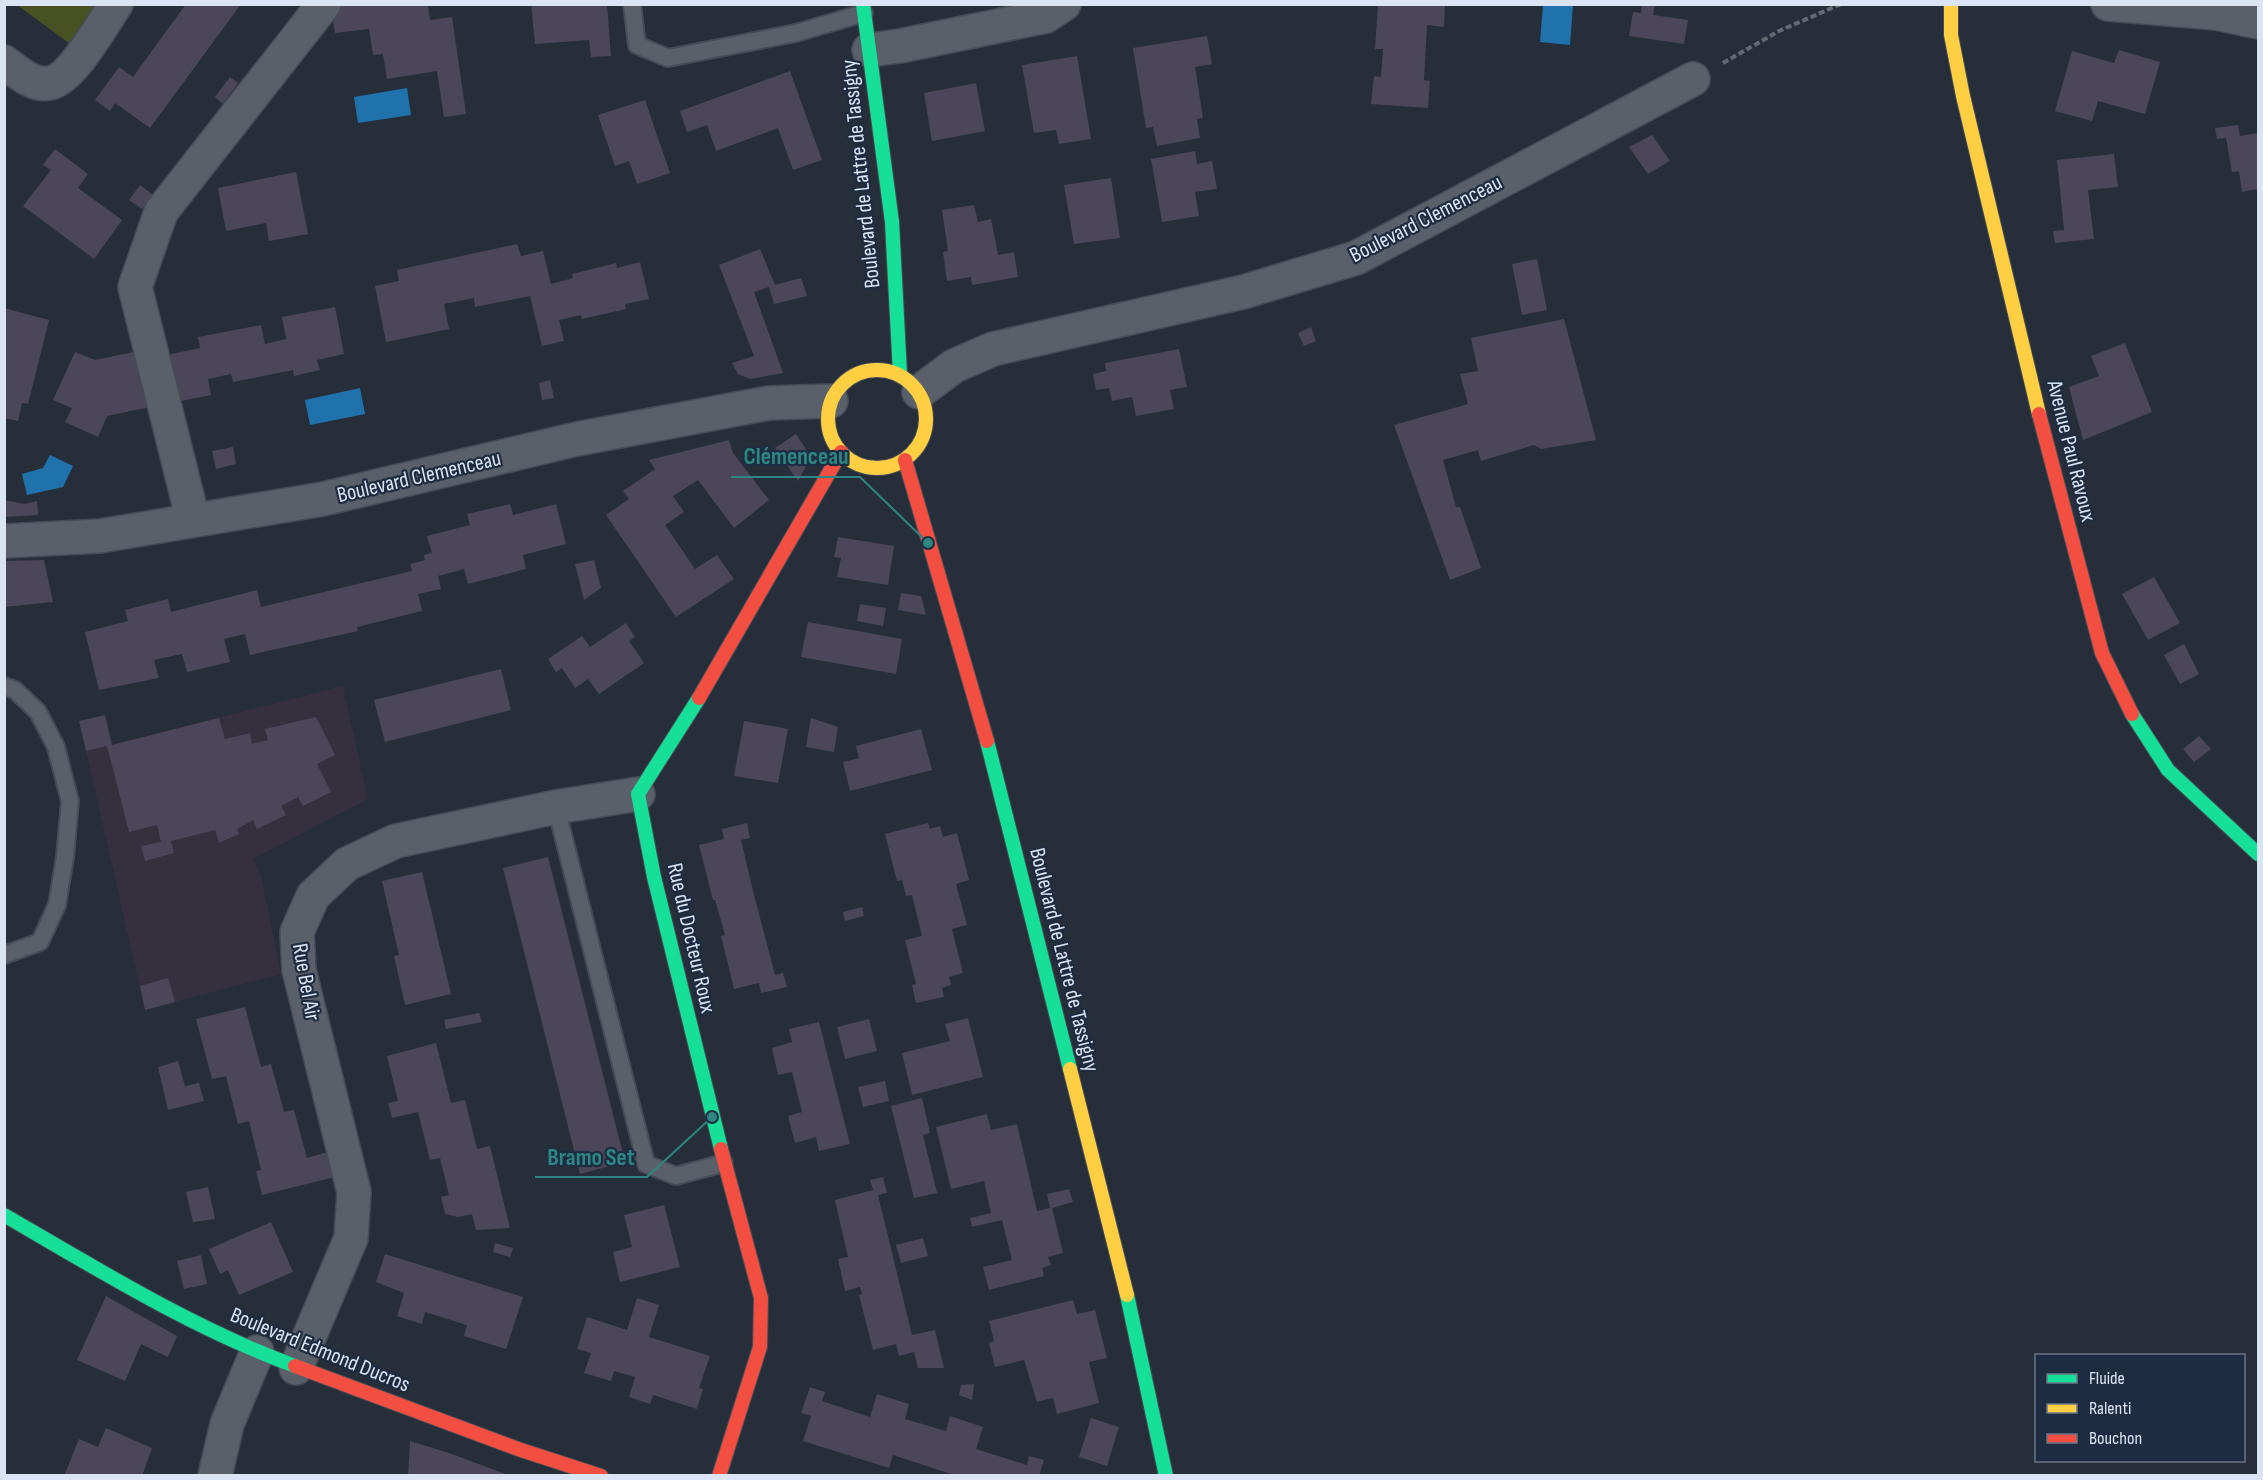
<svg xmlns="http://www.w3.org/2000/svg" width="2263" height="1480" viewBox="0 0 2263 1480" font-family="'Sofia Sans Condensed',sans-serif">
<rect width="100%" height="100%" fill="#262e3a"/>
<!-- education -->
<polygon fill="#362f3d" points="343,686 368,799 253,859 261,876 281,974 145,1010 86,751"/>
<!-- green -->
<polygon fill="#485122" points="17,5 98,5 69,43"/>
<!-- water -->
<g fill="#2072ac">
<polygon points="1543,5 1573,5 1570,45 1540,42"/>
<polygon points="407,88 411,115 358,123 354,97"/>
<polygon points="360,388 365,414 310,425 305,400"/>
<polygon points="50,455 73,466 63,487 27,495 22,474 43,468"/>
</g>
<!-- building -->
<g fill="#4c465a">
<polygon points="186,4 241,4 150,128 115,103 110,111 95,100 119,67 133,77"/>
<polygon points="531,4 607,4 611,56 591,57 589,40 535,44"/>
<polygon points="1378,4 1445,4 1444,27 1427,25 1424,80 1430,81 1428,108 1371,104 1374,76 1381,77 1383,49 1375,49"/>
<polygon points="1642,4 1655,4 1653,15 1688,20 1684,44 1629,36 1633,12 1641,13"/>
<polygon points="345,5 428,5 430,20 452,17 466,114 444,117 437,71 387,79 383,54 373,55 369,29 335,33 331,8"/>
<polygon points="1207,36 1212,64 1195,67 1203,118 1197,119 1200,138 1157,146 1153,127 1146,128 1133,48"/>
<polygon points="2119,50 2160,62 2145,114 2098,101 2092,121 2055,111 2072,51 2114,63"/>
<polygon points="1077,56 1091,139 1059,144 1056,130 1034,133 1022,65"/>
<polygon points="790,71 822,160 793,170 778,128 716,151 707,125 687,132 680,111"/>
<polygon points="230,77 238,83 223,104 215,97"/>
<polygon points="976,83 985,131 932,141 924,93"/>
<polygon points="645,100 670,173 637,184 629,161 615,166 598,115"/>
<polygon points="2238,125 2240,136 2258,133 2258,189 2242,192 2239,171 2232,172 2226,138 2217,139 2215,128"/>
<polygon points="1652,135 1670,161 1648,174 1629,147"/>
<polygon points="55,149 88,174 78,188 122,220 94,259 23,206 51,170 43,165"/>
<polygon points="1195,151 1197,164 1212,161 1217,189 1195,192 1199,216 1162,222 1151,159"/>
<polygon points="2114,154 2118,187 2088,190 2094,239 2055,243 2053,231 2064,230 2057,160"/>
<polygon points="296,172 308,234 269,241 266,223 226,231 218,188"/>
<polygon points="1111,178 1120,238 1074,244 1064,185"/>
<polygon points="140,185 153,195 142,209 129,200"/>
<polygon points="974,205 978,222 991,219 998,255 1014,252 1018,277 972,285 971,277 947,281 943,252 948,251 942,210"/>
<polygon points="517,244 521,256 543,251 551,284 573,278 572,274 616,263 617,268 640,262 649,299 625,304 626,309 582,319 581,315 559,320 564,341 542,346 530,296 475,307 474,298 444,304 449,329 386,342 375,286 399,281 397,270"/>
<polygon points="760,249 775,285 801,278 807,296 774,304 769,287 754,292 783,373 750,379 738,374 732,363 754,356 719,265"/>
<polygon points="1537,259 1547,310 1522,315 1512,264"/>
<polygon points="335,307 344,354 317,360 320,370 294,376 293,370 233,382 231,374 208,379 211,395 176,402 167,355 200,348 198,337 261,325 265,344 286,339 282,317"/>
<polygon points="4,308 49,320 28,404 22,403 18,421 4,418"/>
<polygon points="1564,319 1596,440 1541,449 1534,445 1481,461 1478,450 1443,460 1456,507 1460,507 1481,568 1450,580 1394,425 1468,404 1460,374 1478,371 1471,338"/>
<polygon points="1311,327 1316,341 1304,346 1298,333"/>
<polygon points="2125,343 2152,412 2083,440 2069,387 2099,376 2091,356"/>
<polygon points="1179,349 1187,387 1170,390 1174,409 1136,416 1132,397 1112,401 1109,388 1096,390 1093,374 1106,371 1105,363"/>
<polygon points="143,350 155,406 107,416 98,437 65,422 72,408 53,400 75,352 95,360"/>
<polygon points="550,380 554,398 542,400 539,383"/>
<polygon points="796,434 811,457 798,481 775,448"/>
<polygon points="729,440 733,453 769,500 734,528 698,480 673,496 684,512 665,525 695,569 717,555 734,579 676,617 606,515 629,499 623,491 655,469 649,460"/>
<polygon points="233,447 236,464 216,469 212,451"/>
<polygon points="4,500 24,504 37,501 38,515 4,517"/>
<polygon points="510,504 513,515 556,504 566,544 523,555 526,569 468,584 464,569 438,576 441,589 418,594 422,611 357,627 358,631 250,655 245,634 224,639 230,662 187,672 182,654 154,660 159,678 99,690 85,632 128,621 125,610 168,599 171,612 257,590 261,607 412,571 410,564 425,560 424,555 432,553 427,536 470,525 467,514"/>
<polygon points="838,537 894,546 888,585 837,577 841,558 834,557"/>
<polygon points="44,560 53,602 4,607 4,561"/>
<polygon points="594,560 601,588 584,600 575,564"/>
<polygon points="2154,577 2180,623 2148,640 2122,594"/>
<polygon points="901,593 921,596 926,615 898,610"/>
<polygon points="860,604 886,608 883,626 857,621"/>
<polygon points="808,622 902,639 896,674 801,657"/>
<polygon points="626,623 635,637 629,641 644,663 599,694 588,679 575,688 562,668 556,672 548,659 582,636 590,647"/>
<polygon points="2184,644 2199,674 2180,684 2164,655"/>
<polygon points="501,669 511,710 385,742 374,700"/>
<polygon points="105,715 112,745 219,718 225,739 250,733 252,744 268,740 265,729 316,717 335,755 317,764 331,792 303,806 298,797 281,806 286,815 257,829 253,820 237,829 239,834 219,843 215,830 171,841 174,853 145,861 141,846 161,842 157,825 129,832 107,746 86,751 79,721"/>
<polygon points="811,718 838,727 834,752 806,747"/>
<polygon points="744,721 788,729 778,783 734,776"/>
<polygon points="921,729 932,770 850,791 843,762 859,758 856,746"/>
<polygon points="2199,736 2211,749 2194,762 2183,749"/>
<polygon points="747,823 750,838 741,840 753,891 775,975 783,973 787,987 761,993 759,983 734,989 721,936 725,935 715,900 713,900 699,845 724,839 722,829"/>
<polygon points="928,823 930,829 940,826 943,837 957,833 969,880 956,884 967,925 952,929 963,973 949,977 951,985 942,988 944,997 916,1003 912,985 916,984 905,940 922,936 912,895 906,896 902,880 897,881 885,834"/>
<polygon points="548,857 625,1162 580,1174 503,868"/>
<polygon points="422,872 451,994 405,1005 394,956 399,955 382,881"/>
<polygon points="862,907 864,916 845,921 843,912"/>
<polygon points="168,978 175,1002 145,1010 140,986"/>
<polygon points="245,1007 261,1067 271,1064 284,1112 294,1110 307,1158 328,1152 335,1177 262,1195 256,1171 261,1170 249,1121 238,1124 226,1076 212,1079 196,1019"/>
<polygon points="479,1013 482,1022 446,1029 444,1020"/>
<polygon points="968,1018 983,1077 912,1095 902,1053 950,1041 945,1024"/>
<polygon points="869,1019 877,1051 845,1059 837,1027"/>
<polygon points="819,1022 850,1144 819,1151 816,1137 795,1143 788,1116 802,1112 792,1072 778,1075 772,1048 792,1042 789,1029"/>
<polygon points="436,1043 451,1103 465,1100 477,1149 490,1146 510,1228 476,1230 472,1214 458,1217 445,1214 441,1197 449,1195 440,1158 430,1160 418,1112 392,1118 388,1103 398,1101 387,1056"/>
<polygon points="178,1061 185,1086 199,1083 204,1101 168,1110 158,1067"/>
<polygon points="885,1081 889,1101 863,1107 858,1087"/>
<polygon points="922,1098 930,1133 923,1135 937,1193 914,1198 891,1106"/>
<polygon points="987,1114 991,1130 1017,1124 1037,1211 1050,1208 1047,1194 1069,1189 1073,1202 1052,1208 1063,1253 1048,1257 1051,1265 1042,1268 1044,1276 989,1290 983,1267 1012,1260 1002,1220 972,1227 970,1218 991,1213 984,1181 951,1189 936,1127"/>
<polygon points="883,1177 887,1193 878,1195 912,1335 935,1330 944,1368 918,1368 914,1352 899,1356 896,1344 873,1350 859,1295 862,1294 860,1287 845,1291 838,1259 848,1257 835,1200 873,1190 870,1180"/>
<polygon points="208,1187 215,1219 193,1222 186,1192"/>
<polygon points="664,1205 680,1267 620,1282 613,1252 632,1247 624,1215"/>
<polygon points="271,1222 293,1272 239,1295 228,1270 220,1274 209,1249"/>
<polygon points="923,1238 928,1256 901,1263 896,1245"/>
<polygon points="495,1243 513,1248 510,1257 493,1252"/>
<polygon points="385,1254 523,1297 506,1349 464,1336 467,1325 425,1312 422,1324 397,1316 404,1293 376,1282"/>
<polygon points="201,1255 207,1284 184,1289 177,1261"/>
<polygon points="106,1296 177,1336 168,1357 141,1344 125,1381 77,1360"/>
<polygon points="637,1298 659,1305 649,1337 710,1356 699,1388 703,1389 697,1409 653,1395 650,1404 629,1397 635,1377 614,1371 611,1381 584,1373 591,1353 577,1349 587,1317 627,1330"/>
<polygon points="1073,1300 1077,1314 1095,1310 1107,1358 1089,1362 1099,1403 1057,1414 1053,1398 1037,1402 1024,1360 995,1367 989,1343 994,1341 989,1321"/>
<polygon points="974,1384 972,1400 959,1395 961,1385"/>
<polygon points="810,1387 825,1392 822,1401 870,1417 877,1394 909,1404 905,1419 946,1431 950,1416 983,1427 976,1449 1027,1465 1029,1456 1044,1460 1039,1476 957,1476 893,1455 889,1468 803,1441 811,1416 801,1413"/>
<polygon points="1091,1418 1119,1427 1107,1466 1079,1457"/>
<polygon points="106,1428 152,1448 142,1476 64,1476 79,1439 98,1447"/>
<polygon points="410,1441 449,1453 511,1476 408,1476"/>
</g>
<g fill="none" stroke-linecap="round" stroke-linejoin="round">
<!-- lane casing -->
<g stroke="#454c56" stroke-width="20">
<g id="lane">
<polyline points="632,4 637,45 668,58 796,33 864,13"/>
<polyline points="4,686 15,690 38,712 56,747 70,801 65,857 57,905 40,942 4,955"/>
<polyline points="556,807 646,1164 676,1176 724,1163"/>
</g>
</g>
<!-- street casing -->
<g stroke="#454c56" stroke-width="36">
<g id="street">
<polyline points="2108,4 2216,13 2258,22"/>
<polyline points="869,50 900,46 1046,16 1064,4"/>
<path d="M 4,62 C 17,71 33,87 50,83 C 72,79 103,23 116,4"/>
<polyline points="919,392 954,366 993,349 1243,292 1356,258 1693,79"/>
<polyline points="193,520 135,287 161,212 324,4"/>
<polyline points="4,541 100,536 323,499 577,439 769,403 831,401"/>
<polyline points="296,1368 351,1238 354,1192 299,970 297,932 313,896 347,864 396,841 556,807 638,794"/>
<polyline points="215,1476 227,1424 257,1352"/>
</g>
</g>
<!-- fast casing -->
<g stroke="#454c56" stroke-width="16">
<g id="fast">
<polyline points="863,4 892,222 900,374"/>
<polyline points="699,698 638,794 654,877 721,1149"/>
<polyline points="2132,714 2168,770 2258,854"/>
<polyline points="987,741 1070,1069"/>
<path d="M 4,1215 C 97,1269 194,1329 295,1366"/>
<polyline points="1127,1295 1166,1476"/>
</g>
</g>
<!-- slow casing -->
<g stroke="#454c56" stroke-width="16">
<g id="slow">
<polyline points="1951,4 1951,35 1963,96 2039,414"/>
<circle cx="877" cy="419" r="49"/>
<polyline points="1070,1069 1127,1295"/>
</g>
</g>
<!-- jam casing -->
<g stroke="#454c56" stroke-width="16">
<g id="jam">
<polyline points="2039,414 2102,653 2132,714"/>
<polyline points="905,460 987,741"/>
<polyline points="699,698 841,452"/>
<polyline points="295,1366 521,1450 601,1476"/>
<polyline points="719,1476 760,1347 761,1298 721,1149"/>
</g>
</g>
<!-- path -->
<polyline stroke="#646a72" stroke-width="4" stroke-dasharray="6 3" stroke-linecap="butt" points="1723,63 1779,31 1841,4"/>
<!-- lane -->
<use href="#lane" stroke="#5a6069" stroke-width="16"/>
<!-- street -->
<use href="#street" stroke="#5a6069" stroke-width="33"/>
<!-- fast -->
<use href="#fast" stroke="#16e098" stroke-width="14"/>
<!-- slow -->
<use href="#slow" stroke="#ffcf43" stroke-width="14"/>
<!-- jam -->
<use href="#jam" stroke="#f24e42" stroke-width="14"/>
</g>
<g text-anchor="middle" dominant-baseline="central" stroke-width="4.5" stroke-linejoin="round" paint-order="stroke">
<!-- street labels -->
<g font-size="22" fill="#dbe4f3" stroke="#1e2c42">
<text transform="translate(861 174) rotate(-96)">Boulevard de Lattre de Tassigny</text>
<text transform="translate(1426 219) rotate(-27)">Boulevard Clemenceau</text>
<text transform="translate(2071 451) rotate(76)">Avenue Paul Ravoux</text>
<text transform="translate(419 477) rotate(-13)">Boulevard Clemenceau</text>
<text transform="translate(691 938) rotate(77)">Rue du Docteur Roux</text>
<text transform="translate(1064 960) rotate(76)">Boulevard de Lattre de Tassigny</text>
<text transform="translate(306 982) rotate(80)">Rue Bel Air</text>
<text transform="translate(320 1350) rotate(22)">Boulevard Edmond Ducros</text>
</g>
</g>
<!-- callouts -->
<path fill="none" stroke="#2e8682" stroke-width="2" d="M928 543L860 477H731M712 1117L647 1177H535"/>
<g fill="#2e8682" stroke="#1e2c42" stroke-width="2">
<circle cx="928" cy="543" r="6"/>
<circle cx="712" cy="1117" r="6"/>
</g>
<g font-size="24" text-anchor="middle" font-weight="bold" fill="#2e8682" stroke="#1e2c42" stroke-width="4.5" stroke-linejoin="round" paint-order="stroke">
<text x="796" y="464">Clémenceau</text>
<text x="591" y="1165">Bramo Set</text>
</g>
<!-- border -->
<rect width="2263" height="1480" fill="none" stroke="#dbe4f3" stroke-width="12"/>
<!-- legend -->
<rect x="2035" y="1354" width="210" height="108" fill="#1e2c42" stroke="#6a7689" stroke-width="1.5"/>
<rect x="2047" y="1374" width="30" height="9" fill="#16e098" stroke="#6a7689" stroke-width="1.5"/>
<text x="2089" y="1384" font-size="18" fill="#dbe4f3">Fluide</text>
<rect x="2047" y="1404" width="30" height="9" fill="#ffcf43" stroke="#6a7689" stroke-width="1.5"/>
<text x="2089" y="1414" font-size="18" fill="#dbe4f3">Ralenti</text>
<rect x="2047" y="1434" width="30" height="9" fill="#f24e42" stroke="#6a7689" stroke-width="1.5"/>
<text x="2089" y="1444" font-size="18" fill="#dbe4f3">Bouchon</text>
</svg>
